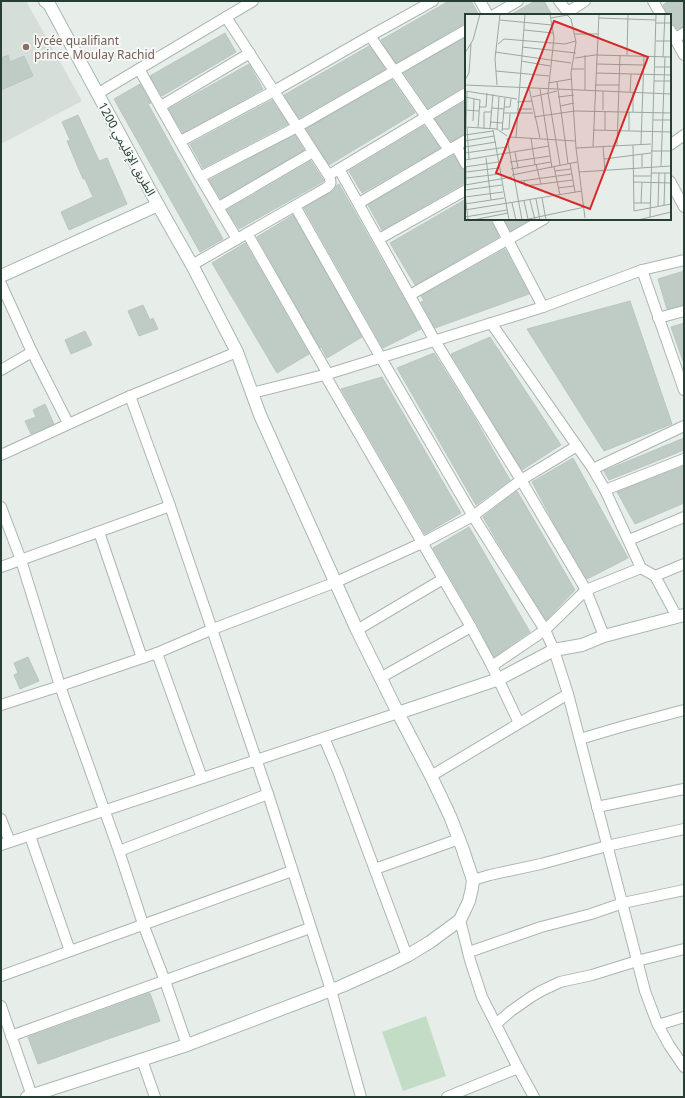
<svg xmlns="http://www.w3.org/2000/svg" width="685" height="1098" viewBox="0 0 685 1098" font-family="'Noto Sans','Noto Sans Arabic',sans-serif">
<rect width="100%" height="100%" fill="#e7eee9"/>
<!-- built -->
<polygon fill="#d5ded8" points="1,1 26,1 82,101 1,144"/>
<!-- green -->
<polygon fill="#c2dcc5" points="426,1016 446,1076 403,1091 382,1032"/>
<!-- building -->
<g fill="#bfcbc5" stroke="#bac7bf">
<polygon points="449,1 471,1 479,15 466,15 466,24 463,24 396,63 381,40"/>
<polygon points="535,1 544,1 552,15 510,15"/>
<polygon points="669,1 684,1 684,27 677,29 674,25 672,24 670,21 670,15 667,15 663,5"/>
<polygon points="225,33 236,52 162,96 150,76"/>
<polygon points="466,37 466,87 463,87 428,108 404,73"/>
<polygon points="369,46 385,69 299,118 284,95"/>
<polygon points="8,55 10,62 24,56 33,76 1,90 1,58"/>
<polygon points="249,64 263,89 183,133 169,109"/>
<polygon points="392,80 415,113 329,165 306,129"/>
<polygon points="140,84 151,103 148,104 223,239 200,252 114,99"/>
<polygon points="272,100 288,124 203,168 190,144"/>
<polygon points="466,101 466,134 451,141 435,119"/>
<polygon points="78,115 99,161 107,158 127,204 69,230 61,212 93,197 85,179 83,179 67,141 70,140 62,122"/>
<polygon points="424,126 440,148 362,193 349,171"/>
<polygon points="295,135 304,150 221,199 209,180"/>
<polygon points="454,155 461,167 463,170 466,170 466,182 382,230 368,205"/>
<polygon points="311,161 324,181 239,229 227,210"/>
<polygon points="339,184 421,329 383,348 304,208 330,193 334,190 336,186"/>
<polygon points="466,199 466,219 491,219 499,237 415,285 390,243"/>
<polygon points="293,215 362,337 327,358 321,347 320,348 257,237"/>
<polygon points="504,219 531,219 510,231"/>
<polygon points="245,243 309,354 277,373 212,263"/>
<polygon points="505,249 529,294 435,328 421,302 424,301 421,296"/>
<polygon points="684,271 684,305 667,309 658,279"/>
<polygon points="630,301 672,424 604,451 527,329"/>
<polygon points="143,305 150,320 153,318 158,329 139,336 128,311"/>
<polygon points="684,323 684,361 683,361 671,327"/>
<polygon points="85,331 92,345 71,354 65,340"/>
<polygon points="490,337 561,445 522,470 451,354"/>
<polygon points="434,353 474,417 510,480 476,505 397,368"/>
<polygon points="382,377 461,513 425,534 341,389"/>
<polygon points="45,404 54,424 31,434 25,421 36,417 33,410"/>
<polygon points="684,438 684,450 609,480 604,471"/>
<polygon points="573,458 628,558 587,579 555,525 532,482"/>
<polygon points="684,466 684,503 635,524 617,492"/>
<polygon points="517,491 575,590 546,620 497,541 483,517"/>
<polygon points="469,527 530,632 494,657 477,624 433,548"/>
<polygon points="28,657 39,681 20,689 14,675 18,673 14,663"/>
<polygon points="150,993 160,1021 105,1040 38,1064 28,1037"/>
</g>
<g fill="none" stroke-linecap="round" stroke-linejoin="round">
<!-- street casing -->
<g stroke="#aab6af" stroke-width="12">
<g id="street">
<polyline points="480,1 488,15"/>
<polyline points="559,1 570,15"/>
<polyline points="653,1 661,15"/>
<polyline points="568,12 585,1"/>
<polyline points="494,15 518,1"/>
<polyline points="670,30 684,55"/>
<polyline points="370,36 449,150"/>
<polyline points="675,38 684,33"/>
<polyline points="139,69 200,177 237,239"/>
<polyline points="97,94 253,1"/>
<polyline points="161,106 250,53"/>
<polyline points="181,141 274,91 370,36 433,1"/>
<polyline points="670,145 684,135"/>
<polyline points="456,146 466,164"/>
<polyline points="339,169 435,341 521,480 586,590 604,636"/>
<polyline points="334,172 466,93"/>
<polyline points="200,177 297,127 466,30"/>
<polyline points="670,181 684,207"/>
<polyline points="359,203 466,140"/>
<polyline points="295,206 381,358 473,516 545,630 554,650 568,694 645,991 657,1023 669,1045 684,1067"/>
<polyline points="219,207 313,152"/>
<polyline points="497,219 543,307"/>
<polyline points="247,233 328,374"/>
<polyline points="379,239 466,190"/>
<path d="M 192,265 L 326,188 C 332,184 331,182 329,176 L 226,17"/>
<polyline points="642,270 684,390"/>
<polyline points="1,284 32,352 68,423"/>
<polyline points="410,295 544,219"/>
<polyline points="658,318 684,311"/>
<polyline points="491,323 593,469 605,490 641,568 655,576 677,617"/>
<polyline points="1,370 32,352"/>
<polyline points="325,375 471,627 492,666 519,723"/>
<polyline points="252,393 328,374 543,307 642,270 684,260"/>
<polyline points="130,396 170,506 268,794 331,990 361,1097"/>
<polyline points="1,455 130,396 237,352"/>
<polyline points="593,469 684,426"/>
<polyline points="605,490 684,459"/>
<polyline points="1,507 21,560 60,686 119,851 143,924 165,981 187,1045"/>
<polyline points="99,532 142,658"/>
<polyline points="629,540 684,517"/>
<polyline points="1,567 170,506"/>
<polyline points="655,576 684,564"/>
<polyline points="357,630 443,579"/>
<polyline points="157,653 202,778"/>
<polyline points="492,666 545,630 586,590 641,568"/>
<polyline points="380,678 471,627"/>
<polyline points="1,705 60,686 157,653 213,629 336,582 422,543 473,516 521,480 577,446"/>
<polyline points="324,738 338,771 407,956"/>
<polyline points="580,739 624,726 684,710"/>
<polyline points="431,776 568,694"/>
<polyline points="597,807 684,789"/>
<polyline points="1,819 10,842"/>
<polyline points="30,836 70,951"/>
<polyline points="1,845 398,713"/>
<polyline points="119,851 268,794"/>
<polyline points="375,869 459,839"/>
<polyline points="473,880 490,875 541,864 607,846 684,829"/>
<polyline points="460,920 470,960 482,997 518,1068 534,1097"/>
<polyline points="469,952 541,927 591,914 623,903 684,890"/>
<polyline points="1,976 292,871"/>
<polyline points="1,1006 32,1096"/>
<polyline points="496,1024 511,1011 531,997 541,991 560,982 592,975 637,961 684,949"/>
<polyline points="658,1025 684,1017"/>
<polyline points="11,1036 310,928"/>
<polyline points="142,1060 155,1097"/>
<polyline points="447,1097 518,1068"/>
</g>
</g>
<!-- secondary casing -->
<g stroke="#a6b8af" stroke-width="14">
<g id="secondary">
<polyline points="1,276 158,205"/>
<polyline points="398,713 499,679 554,650 582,645 604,636 684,615"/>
<polyline points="27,1097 187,1045 342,986 391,964 407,956 430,942 460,920 469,901 472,888 473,880 462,847 450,816 431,776 398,713 357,630 260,415 237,352 192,265 158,205 49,4 45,1"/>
</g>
</g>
<!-- street -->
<use href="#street" stroke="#fff" stroke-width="10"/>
<!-- secondary -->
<use href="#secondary" stroke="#fff" stroke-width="12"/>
</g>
<!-- markers -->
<circle fill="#8d6e63" stroke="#f7faf8" stroke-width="1.5" cx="26" cy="47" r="4"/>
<g text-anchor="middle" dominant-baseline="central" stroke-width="3.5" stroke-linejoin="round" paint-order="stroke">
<!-- education labels -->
<g font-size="12" fill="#785e54" stroke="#f7faf8" text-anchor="start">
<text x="34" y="40">lycée qualifiant<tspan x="34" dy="14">prince Moulay Rachid</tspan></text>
</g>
<!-- street labels -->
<g font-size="12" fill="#273e34" stroke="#f7faf8">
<text transform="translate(127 149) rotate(61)">الطريق الإقليمي 1200</text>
</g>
</g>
<!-- overview -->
<g transform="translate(465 14)">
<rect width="206" height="206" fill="#e7eee9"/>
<path fill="none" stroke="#9aa8a1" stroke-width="1" d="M 85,0 L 89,24 L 83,79 L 95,151M 101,0 L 106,5 L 111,28 L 106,59 L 111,134 L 120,204M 86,4 L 108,0M 134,4 L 191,6M 35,6 L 87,11M 191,9 L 206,9M 59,16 L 88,19M 110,20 L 134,20M 191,27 L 206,27M 33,30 L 39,25 L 100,30 L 111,27M 57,33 L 111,39M 30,38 L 106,49M 0,39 L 8,26 L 15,0M 120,41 L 120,76M 162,41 L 163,0M 198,43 L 200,0M 110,44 L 130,41 L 206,43M 56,47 L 85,52M 131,50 L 178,51M 190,53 L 206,53M 106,55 L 119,55M 31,57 L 84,62M 131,59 L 206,61M 0,66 L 4,59 L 6,30M 189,67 L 206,67M 92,68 L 100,126M 83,69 L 107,65M 0,71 L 206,80M 32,71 L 30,45 L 35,0M 130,71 L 154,71M 64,74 L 75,124M 75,75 L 87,154M 0,77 L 52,85M 165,78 L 166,60M 0,83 L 15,86 L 13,114M 67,83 L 92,77M 93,83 L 109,81M 52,88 L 67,87M 95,92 L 109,89M 15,93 L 21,93 L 22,79M 39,93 L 45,93 L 46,85M 27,94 L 39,95M 52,95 L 67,95M 0,96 L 14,97M 138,96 L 138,77M 168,98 L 168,78M 38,99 L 68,99M 69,103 L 110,97 L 206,99M 188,106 L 206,106M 8,107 L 9,85M 25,108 L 38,109M 0,113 L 32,115 L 42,122M 1,113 L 2,78M 2,114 L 4,145M 19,115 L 19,98 L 26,98M 25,115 L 28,80M 32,115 L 34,83M 37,115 L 44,115 L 45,100M 28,116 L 44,206M 128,116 L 206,118M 140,116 L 140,97M 37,117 L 40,84M 164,117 L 164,98M 0,121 L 28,117M 44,123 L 111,127M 42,124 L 57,206M 51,124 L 60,0M 66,124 L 70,151M 100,126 L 103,150M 0,127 L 29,122M 176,130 L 179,42M 168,131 L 169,197 L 206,190M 152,132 L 155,41M 0,133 L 31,128M 128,133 L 134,0M 138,133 L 140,157M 111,134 L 186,130M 186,137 L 206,137M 50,138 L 53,154M 0,139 L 42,133M 177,140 L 177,153M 21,144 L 26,186M 139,145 L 186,139M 0,146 L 84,132M 45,148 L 85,142M 105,149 L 110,178M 71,150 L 76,170M 196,152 L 200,43M 0,153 L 33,148M 89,153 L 95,181M 46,155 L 86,148M 90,157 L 106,155M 1,158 L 34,154M 114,158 L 206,152M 186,159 L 206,159M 47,161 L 112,148M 168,162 L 186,162M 1,164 L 35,160M 59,167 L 60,172 L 108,166M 49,168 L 107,160M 168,168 L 206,169M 0,171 L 47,163M 1,171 L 1,153M 93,174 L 109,172M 0,176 L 37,171M 0,179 L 3,206M 0,183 L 38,178M 77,184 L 81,206M 71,185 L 75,206M 65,186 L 70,206M 59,187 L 63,205M 47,189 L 51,206M 169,189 L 185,189M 176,189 L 177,168M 0,190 L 39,184M 199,191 L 200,159M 193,192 L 194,159M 0,196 L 117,177M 0,203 L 42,196M 185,203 L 191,0M 8,206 L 43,199M 59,206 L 120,193M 173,206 L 206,198"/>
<path fill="#d62828" fill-opacity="0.15" stroke="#d62828" stroke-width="2" d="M 89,7 L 183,43 L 125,195 L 31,159 Z"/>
<rect width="206" height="206" fill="none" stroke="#273e34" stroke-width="2"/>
</g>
<!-- border -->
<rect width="685" height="1098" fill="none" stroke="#273e34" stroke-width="4"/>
</svg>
